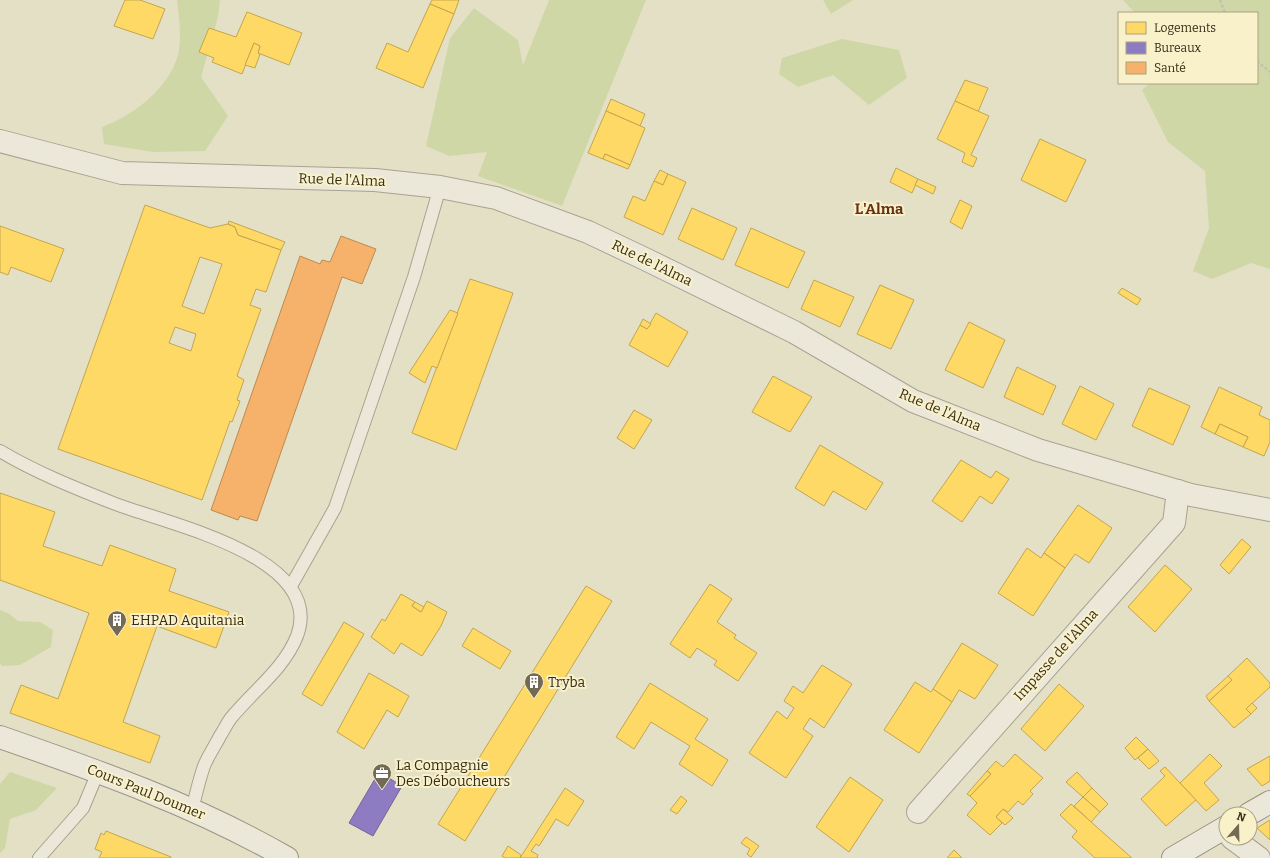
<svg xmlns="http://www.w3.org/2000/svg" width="1270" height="858" viewBox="0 0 1270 858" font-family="Bitter,serif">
<rect width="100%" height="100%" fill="#e4e0c6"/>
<!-- green -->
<g fill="#d0d7a7">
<path d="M 177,0 L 220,0 L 218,17 L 201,77 L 228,116 L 205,151 L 153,152 L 104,144 L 102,127 C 132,116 164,92 176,61 C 183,44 179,17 177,0 Z"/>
<polygon points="549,0 646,0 562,206 478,176 487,152 449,156 426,146 450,38 474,8 518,40 523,65"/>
<polygon points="823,0 853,0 831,14"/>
<polygon points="1123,0 1270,0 1270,269 1251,263 1212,279 1193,271 1209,228 1205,171 1168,142 1142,90 1150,83 1257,83 1257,13 1135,13"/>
<polygon points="842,39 899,50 907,78 869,105 833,75 798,87 779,74 782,58"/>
<polygon points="0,610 8,613 18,621 40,622 53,630 51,647 20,665 2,666 0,663"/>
<polygon points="10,772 57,788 36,810 10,819 5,848 0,853 0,784"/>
</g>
<!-- homes -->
<g fill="#ffd966" stroke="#c3a54f" fill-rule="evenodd">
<polygon points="125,0 140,0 165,9 153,39 114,26"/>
<polygon points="432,0 459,0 454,14 430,4"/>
<polygon points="430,4 454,14 423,88 376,68 387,43 408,52"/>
<polygon points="247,12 302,33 289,65 258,53 260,46 254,43 242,74 212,62 214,58 199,52 209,28 236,37"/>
<polygon points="254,43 260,46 258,53 260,54 255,68 245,65"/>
<polygon points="965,80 988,88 978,112 955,101"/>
<polygon points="611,99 645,114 640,126 606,111"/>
<polygon points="955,101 989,116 971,155 977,158 973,167 962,162 965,153 937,139"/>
<polygon points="606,111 645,128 630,165 605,154 603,159 588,153"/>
<polygon points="1040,139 1086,160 1066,202 1021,180"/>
<polygon points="605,154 630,165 628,169 603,159"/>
<polygon points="896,168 918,179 912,193 890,182"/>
<polygon points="660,170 668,174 663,185 654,181"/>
<polygon points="668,174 686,182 663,235 624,217 633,196 645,201 654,181 663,185"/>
<polygon points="918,179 936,187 933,194 915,185"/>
<polygon points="960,200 972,206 962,229 950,222"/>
<path d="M 145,205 L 210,228 L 228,224 L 235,227 L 238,235 L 281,250 L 266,292 L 256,289 L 250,305 L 261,309 L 237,376 L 244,380 L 237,400 L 240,401 L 232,422 L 230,421 L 227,430 L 202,500 L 58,449 ZM 200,257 L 222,264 L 204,314 L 182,306 ZM 175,327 L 196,334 L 191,351 L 169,343 Z"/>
<polygon points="692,208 737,228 723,260 678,239"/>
<polygon points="229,221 285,242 281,250 238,235 235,227 228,224"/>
<polygon points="0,226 64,249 51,282 11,267 8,275 0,272"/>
<polygon points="751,228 805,252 788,288 735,265"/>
<polygon points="470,279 513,293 456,450 412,433"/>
<polygon points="814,280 854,297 840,327 801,309"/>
<polygon points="880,285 914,300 891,349 857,334"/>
<polygon points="1122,288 1141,299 1137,305 1118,293"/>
<polygon points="450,310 458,313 437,368 432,366 425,383 409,373"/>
<polygon points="656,313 688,332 668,367 629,345 640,325 647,329"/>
<polygon points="643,319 651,324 647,329 640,325"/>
<polygon points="969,322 1005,340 983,388 945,370"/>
<polygon points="1017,367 1056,386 1043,415 1004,397"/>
<polygon points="773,376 812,397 790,432 752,412"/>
<polygon points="1080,386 1114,404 1096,440 1062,424"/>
<polygon points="1219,387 1262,407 1259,415 1270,420 1270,442 1264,456 1243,447 1248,437 1220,424 1215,434 1201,427"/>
<polygon points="1149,388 1190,406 1173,445 1132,426"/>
<polygon points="634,410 652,420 634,449 617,438"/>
<polygon points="1220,424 1248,437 1243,447 1215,434"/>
<polygon points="820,445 883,483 866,510 833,491 824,506 795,488"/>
<polygon points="961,460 991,478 996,471 1009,479 992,504 980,496 962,522 932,501"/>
<polygon points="0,493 55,512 43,546 102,566 110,545 176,569 169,591 229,612 216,648 157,626 123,722 160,736 150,763 10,713 21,685 58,699 89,613 0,580"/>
<polygon points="1078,505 1112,528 1089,563 1075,554 1065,568 1044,553"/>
<polygon points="1242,539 1251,547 1229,574 1220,565"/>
<polygon points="1027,548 1041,558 1044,553 1065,568 1033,616 998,593"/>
<polygon points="1165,565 1192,589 1155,632 1128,607"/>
<polygon points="710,584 732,599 717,622 736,635 734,638 757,653 738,681 714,665 717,661 697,648 690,658 670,644"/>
<polygon points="586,586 612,601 465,841 438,824"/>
<polygon points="401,594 415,602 412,606 421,612 427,601 447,612 441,626 422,656 401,643 394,654 371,637 382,619 385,621"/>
<polygon points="415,602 424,607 421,612 412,606"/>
<polygon points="344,622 364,634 322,706 302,694"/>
<polygon points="473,628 511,651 500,669 462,646"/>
<polygon points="962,643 998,665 975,699 959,690 952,702 933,689"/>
<polygon points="1247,658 1270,683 1270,687 1246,709 1251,714 1234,728 1209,701 1232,680 1228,676"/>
<polygon points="822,665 852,684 824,728 810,718 803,729 813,736 786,778 749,753 777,711 787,719 794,708 784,701 793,686 803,693"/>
<polygon points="369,673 409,696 398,717 387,710 364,749 337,732"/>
<polygon points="1228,676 1232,680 1209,701 1206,696"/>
<polygon points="915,682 931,692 933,689 952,702 919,753 884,730"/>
<polygon points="650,683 708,719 695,739 728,760 712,786 679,764 690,746 651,722 634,749 616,737"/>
<polygon points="1059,684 1084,706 1045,751 1021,729"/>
<polygon points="1252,703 1257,708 1251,714 1246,709"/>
<polygon points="1136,737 1148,749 1135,760 1125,748"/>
<polygon points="1148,749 1159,761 1149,769 1138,758"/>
<polygon points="1015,754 1043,778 1030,791 1033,794 1023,805 1018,801 1008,812 1003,809 996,817 1002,823 990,835 967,815 977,803 970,796 991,774 987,771 996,761 1003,767"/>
<polygon points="1210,754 1222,766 1204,783 1219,800 1206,811 1180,783"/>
<polygon points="1270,756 1270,781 1262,786 1247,769"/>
<polygon points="1165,767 1196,800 1166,826 1141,799 1165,776 1160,771"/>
<polygon points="987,771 991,774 970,796 967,794"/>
<polygon points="1077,772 1092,788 1083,797 1066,782"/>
<polygon points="850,777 883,800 849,852 816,827"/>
<polygon points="565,788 584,801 568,826 556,819 539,846 536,844 531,851 538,855 537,858 520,858"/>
<polygon points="1092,788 1108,804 1100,812 1083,797"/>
<polygon points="681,796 687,801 677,814 670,810"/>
<polygon points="1083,797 1100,812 1091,822 1074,806"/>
<polygon points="1071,804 1108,837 1132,858 1095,858 1072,837 1077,831 1060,815"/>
<polygon points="1003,809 1013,818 1005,825 996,817"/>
<polygon points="1270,820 1270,840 1257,828"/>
<polygon points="106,831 171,857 171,858 99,858 102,852 95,849 101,833 104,835"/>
<polygon points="746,837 759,846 751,857 747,854 750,849 741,843"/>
<polygon points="508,846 521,855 520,858 505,858 502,856"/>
<polygon points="954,850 962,858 947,858"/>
</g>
<!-- offices -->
<polygon fill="#8e7cc3" stroke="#746490" points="379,772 402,786 373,836 349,823"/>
<!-- health -->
<polygon fill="#f6b26b" stroke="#bc8a52" points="341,236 376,249 362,284 342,277 257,521 240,516 238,520 211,510 300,256 320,264 322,260 330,262"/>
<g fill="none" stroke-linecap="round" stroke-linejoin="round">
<!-- lane casing -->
<g stroke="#a8a290" stroke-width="14">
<g id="lane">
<path d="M 0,451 C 35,472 75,488 113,503 C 163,523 327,556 297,636 C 284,669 253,691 231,718 C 227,723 224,730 220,736 C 215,746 208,756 204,766 C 199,780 196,795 192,809"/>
<polyline points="291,586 335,508 414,277 440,187"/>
<polyline points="39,858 83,808 98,772"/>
</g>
</g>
<!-- street casing -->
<g stroke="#a8a290" stroke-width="24">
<g id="street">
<polyline points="0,141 122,173 375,180 440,187 496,198 588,232 645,259 794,332 913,401 1038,450 1191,495 1270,510"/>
<polyline points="918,812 1174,523 1178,491"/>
<polyline points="1232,838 1259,858"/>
</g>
</g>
<!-- secondary casing -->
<g stroke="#989280" stroke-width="24">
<g id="secondary">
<path d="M 0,737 C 98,771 197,806 287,858"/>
<polyline points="1249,814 1270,802"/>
<polyline points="1173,858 1226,827"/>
</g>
</g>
<!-- path -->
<g stroke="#c4c0b0" stroke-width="2.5" stroke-dasharray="3 2" stroke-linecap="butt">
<polyline points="1220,0 1225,13"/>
<polyline points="1257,61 1270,72"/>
</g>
<!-- lane -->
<use href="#lane" stroke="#ece8d9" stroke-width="12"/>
<!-- street -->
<use href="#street" stroke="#ece8d9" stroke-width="22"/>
<!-- secondary -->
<use href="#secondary" stroke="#ece8d9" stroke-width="22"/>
</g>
<!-- icons -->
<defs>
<g id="building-pin" transform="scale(1)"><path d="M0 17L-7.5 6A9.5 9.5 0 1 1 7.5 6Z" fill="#736a56" stroke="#f8f1c9"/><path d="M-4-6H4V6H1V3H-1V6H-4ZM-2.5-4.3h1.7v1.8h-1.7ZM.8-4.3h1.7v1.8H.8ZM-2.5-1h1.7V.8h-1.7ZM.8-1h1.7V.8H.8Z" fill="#fff"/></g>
<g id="office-pin" transform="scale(1)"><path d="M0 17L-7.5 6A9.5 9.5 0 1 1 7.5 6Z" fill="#736a56" stroke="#f8f1c9"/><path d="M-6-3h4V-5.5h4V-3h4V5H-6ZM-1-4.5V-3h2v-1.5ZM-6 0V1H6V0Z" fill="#fff"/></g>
</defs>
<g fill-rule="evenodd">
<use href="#building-pin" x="117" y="620"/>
<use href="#building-pin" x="534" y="682"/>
<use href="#office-pin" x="382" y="773"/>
</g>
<g text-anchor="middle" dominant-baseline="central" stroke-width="4" stroke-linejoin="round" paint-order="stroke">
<!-- street labels -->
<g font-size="14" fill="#362b19" stroke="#f8f1c9">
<text transform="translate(342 180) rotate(2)">Rue de l'Alma</text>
<text transform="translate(652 263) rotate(26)">Rue de l'Alma</text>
<text transform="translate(940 410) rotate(23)">Rue de l'Alma</text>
<text transform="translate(1056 655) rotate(-48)">Impasse de l'Alma</text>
<text transform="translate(146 792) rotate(22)">Cours Paul Doumer</text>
</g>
<!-- poi labels -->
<g font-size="14" fill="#362b19" stroke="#f8f1c9" text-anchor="start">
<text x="131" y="620">EHPAD Aquitania</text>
<text x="548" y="682">Tryba</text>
<text x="396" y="765">La Compagnie<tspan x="396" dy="16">Des Déboucheurs</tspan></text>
</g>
<!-- neighbourhood labels -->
<g font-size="15" font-weight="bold" fill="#673015" stroke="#f8f1c9">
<text x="879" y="209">L'Alma</text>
</g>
</g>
<!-- legend -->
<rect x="1118" y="12" width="140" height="72" fill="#f8f1c9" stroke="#aaa283"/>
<rect x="1126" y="22" width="20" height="12" fill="#ffd966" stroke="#aaa283"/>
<text x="1154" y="32" font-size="12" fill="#362b19">Logements</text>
<rect x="1126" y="42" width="20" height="12" fill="#8e7cc3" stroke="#aaa283"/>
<text x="1154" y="52" font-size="12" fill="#362b19">Bureaux</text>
<rect x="1126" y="62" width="20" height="12" fill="#f6b26b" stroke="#aaa283"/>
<text x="1154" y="72" font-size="12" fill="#362b19">Santé</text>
<!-- north arrow -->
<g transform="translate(1238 826) rotate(20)"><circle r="19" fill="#f8f1c9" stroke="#aaa283"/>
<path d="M0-3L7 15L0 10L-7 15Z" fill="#736a56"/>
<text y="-6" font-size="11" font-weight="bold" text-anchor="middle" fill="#362b19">N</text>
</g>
</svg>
